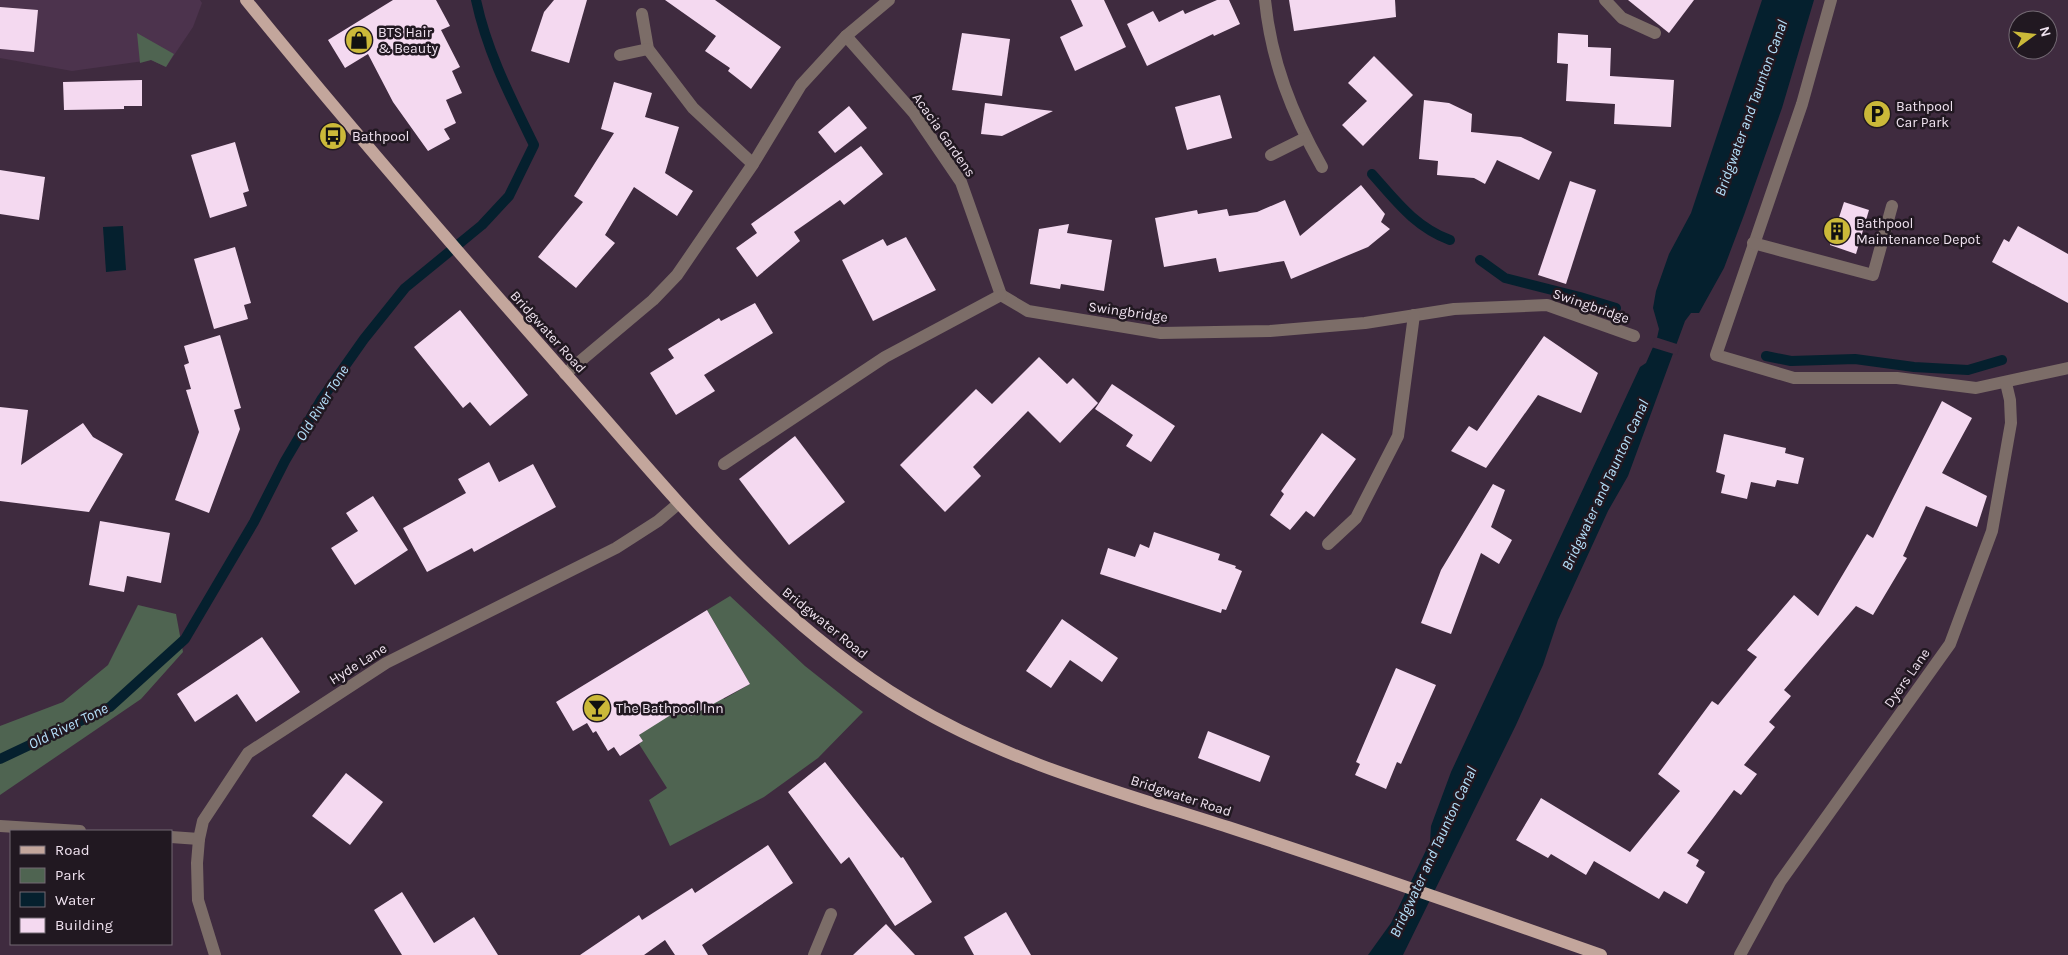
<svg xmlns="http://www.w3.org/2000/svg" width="2068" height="955" viewBox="0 0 2068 955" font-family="Karla,sans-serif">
<rect width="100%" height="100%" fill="#3f2b3f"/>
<!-- built -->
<polygon fill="#4c334d" points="0,0 200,0 202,3 193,27 166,67 151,60 72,71 0,58"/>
<!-- green -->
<g fill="#4f6451">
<polygon points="137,33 174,54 166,67 151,60 140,63"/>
<polygon points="730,596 805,666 863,712 818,758 764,797 670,846 649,800 667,788 639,744 643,741 639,735 646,730 642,713 723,697 724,699 750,684 707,610"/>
<polygon points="138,605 176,614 183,652 141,699 0,795 0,726 63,702 108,665"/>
</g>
<!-- water -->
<g fill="#05202e">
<polygon points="1762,0 1814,0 1782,108 1744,215 1724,268 1699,313 1691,313 1685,321 1628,476 1608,511 1558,620 1543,665 1516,725 1403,955 1368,955 1391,923 1430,842 1431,826 1451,772 1640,367 1646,363 1657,338 1659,329 1653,308 1656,291 1669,254 1691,213"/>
<polygon points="123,226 126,270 106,272 103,227"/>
</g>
<!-- pier -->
<polygon fill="#3f2b3f" points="1655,337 1680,345 1677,355 1651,347"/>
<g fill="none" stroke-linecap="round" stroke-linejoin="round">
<!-- stream -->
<g stroke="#05202e" stroke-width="10">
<path d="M 1372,174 C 1396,201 1415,227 1450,240"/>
<polyline points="1480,260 1505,278 1580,297 1616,308"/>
<polyline points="1766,356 1791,361 1855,359 1914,367 1968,370 2002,360"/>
<path d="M 0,759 L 110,707 L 185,639 L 254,522 L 285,461 L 321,400 L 364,339 L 405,288 L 482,225 L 509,196 L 534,145 C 511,98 487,52 476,0"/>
</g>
</g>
<!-- building -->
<g fill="#f4d9f0">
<polygon points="393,0 436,0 450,26 441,30 460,67 452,71 462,93 446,100 456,123 444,129 450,139 428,151 393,102 368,54 345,68 328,40"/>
<polygon points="554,0 587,0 569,63 531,51 544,12"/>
<polygon points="665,0 715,0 781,47 751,89 728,71 730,68 705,51 716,36"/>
<polygon points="1071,0 1104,0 1126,47 1075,71 1060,37 1083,26"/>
<polygon points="1217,0 1229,0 1240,24 1214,36 1213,34 1147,66 1127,24 1153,11 1159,22 1183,10 1185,14"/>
<polygon points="1289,0 1395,0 1396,17 1294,31"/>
<polygon points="1628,0 1694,0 1669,33"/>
<polygon points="0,7 38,10 34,52 0,49"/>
<polygon points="962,33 1010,39 1002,96 952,90"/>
<polygon points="1558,33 1588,35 1588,47 1611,48 1610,76 1674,80 1671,127 1614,124 1615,104 1566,101 1568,64 1557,63"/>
<polygon points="1374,56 1413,95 1363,146 1342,125 1367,101 1348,83"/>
<polygon points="142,80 142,106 124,106 124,109 64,110 63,82"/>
<polygon points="614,82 652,93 645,117 679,127 665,173 693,191 677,216 634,187 605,235 615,243 576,288 538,257 583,202 574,196 614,133 601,129"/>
<polygon points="1220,95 1232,138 1187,150 1175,107"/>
<polygon points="1424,100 1449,103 1472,114 1471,132 1521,137 1552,152 1539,180 1497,160 1485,184 1474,178 1437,175 1438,161 1419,159"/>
<polygon points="985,103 1053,111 1002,136 981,134"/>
<polygon points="849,106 867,128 835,153 818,132"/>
<polygon points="235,142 249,191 243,193 247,206 210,218 191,155"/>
<polygon points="861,146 883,174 844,205 840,200 794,232 800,241 757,277 736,248 757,233 751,224"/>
<polygon points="0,170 45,177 39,220 0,214"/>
<polygon points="1570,181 1596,190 1566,284 1538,275"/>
<polygon points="1361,185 1385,214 1381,222 1390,229 1368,247 1291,279 1284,261 1219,272 1216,258 1164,267 1155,218 1197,210 1198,214 1227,209 1229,216 1257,212 1285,200 1300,236"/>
<polygon points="1844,202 1869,210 1856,254 1830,245"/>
<polygon points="1069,224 1067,233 1112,240 1104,291 1061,284 1060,289 1030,284 1039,229"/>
<polygon points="2018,226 2068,254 2068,303 1992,262 2004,239 2009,242"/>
<polygon points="906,237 936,290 873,321 842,260 883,239 887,246"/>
<polygon points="235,247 251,303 244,305 248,319 214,329 194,259"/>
<polygon points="755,303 773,333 704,375 715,391 676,415 650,373 674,358 668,349 719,318 721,321"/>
<polygon points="460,310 528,395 490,426 470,402 463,408 414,347"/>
<polygon points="220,335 241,408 234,410 240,429 209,513 175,500 199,432 186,390 191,389 184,365 189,363 184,346"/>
<polygon points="1544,336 1598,373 1581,413 1538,395 1486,468 1451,451 1469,426 1477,431"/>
<polygon points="1039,357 1067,384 1073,378 1098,403 1060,443 1028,411 973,467 981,476 945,512 900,465 976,389 992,404"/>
<polygon points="1112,384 1175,426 1151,462 1126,446 1133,435 1095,409"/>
<polygon points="1942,401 1972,418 1942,473 1987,496 1977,527 1926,506 1903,556 1907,558 1873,615 1856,606 1784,690 1791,696 1769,722 1775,727 1744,765 1757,774 1741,795 1734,790 1687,853 1699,860 1696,866 1705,872 1687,904 1664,891 1659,899 1594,861 1586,875 1551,854 1548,858 1516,840 1541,798 1630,852 1680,791 1658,774 1712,701 1718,705 1757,657 1747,650 1794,595 1818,616 1867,534 1873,538"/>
<polygon points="0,407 28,410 21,465 83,423 93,437 123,454 89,512 0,501"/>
<polygon points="1322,433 1356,459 1314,517 1306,511 1290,530 1270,515 1284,494 1281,491"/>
<polygon points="1724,434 1786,448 1785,453 1804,458 1798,484 1777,480 1775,487 1751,482 1747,499 1721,493 1725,475 1716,472"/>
<polygon points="795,436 845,502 789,545 739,479"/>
<polygon points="489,462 499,482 533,464 556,507 474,552 472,548 427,572 403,528 466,493 458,479"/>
<polygon points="1493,484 1505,490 1491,527 1512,540 1499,564 1481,553 1451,634 1421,623 1441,570"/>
<polygon points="373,496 408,550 355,585 331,548 358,531 346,513"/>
<polygon points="100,521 170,533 161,583 127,576 124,592 89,585"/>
<polygon points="1154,532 1220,554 1218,560 1236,566 1235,568 1242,571 1226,610 1222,609 1221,613 1100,574 1108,548 1135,557 1140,544 1149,548"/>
<polygon points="707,610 750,684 691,716 685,706 639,735 643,741 620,756 614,747 608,751 596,731 593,733 587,723 573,731 556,702"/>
<polygon points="1062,619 1118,658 1102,682 1070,660 1051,688 1026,671"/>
<polygon points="262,637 300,692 256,722 237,694 195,722 177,694"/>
<polygon points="1396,668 1436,685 1401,764 1397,762 1386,789 1355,775 1360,764 1356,762"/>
<polygon points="1208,731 1270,756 1260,782 1198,758"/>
<polygon points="825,762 901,858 903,857 932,902 895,926 849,857 841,864 788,792"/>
<polygon points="346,773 383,802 350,845 312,816"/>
<polygon points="768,845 793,883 702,945 708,955 675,955 665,940 644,955 580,955 639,915 642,920 692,888 695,893"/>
<polygon points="402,892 434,943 474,917 498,955 402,955 374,910"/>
<polygon points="1006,912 1031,955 974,955 964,937"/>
<polygon points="886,924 915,955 853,955"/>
</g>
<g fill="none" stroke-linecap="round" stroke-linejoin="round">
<!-- minor -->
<g stroke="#7c6d68" stroke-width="12">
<path d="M 1265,0 C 1271,61 1292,114 1322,167"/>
<polyline points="1605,0 1622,18 1655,33"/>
<polyline points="1831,0 1802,104 1716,355 1794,378 1897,378 1976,388 2068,368"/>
<polyline points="642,14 648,49 693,108 753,164"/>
<polyline points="846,36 914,113 961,182 1001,295"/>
<polyline points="620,55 648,49"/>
<polyline points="1271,155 1305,138"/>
<polyline points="1753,243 1873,275 1892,206"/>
<polyline points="1001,295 1028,311 1161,333 1270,331 1365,323 1454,309 1547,305 1634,336"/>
<polyline points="565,374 653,300 677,275 753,164 801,85 846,36 889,0"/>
<polyline points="724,464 885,357 1001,295"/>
<polyline points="1328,544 1356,518 1398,436 1414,315"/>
<polyline points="0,826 80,831"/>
<polyline points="171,837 199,839"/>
<polyline points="215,955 198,900 197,863 199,839 203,821 248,753 386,663 616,548 658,521 678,504"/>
<polyline points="814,955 831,914"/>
<polyline points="1740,955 1780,882 1950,644 1992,531 2011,423 2010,400 2006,383"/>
</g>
<!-- major -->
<path stroke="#c3a69c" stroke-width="12" d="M 246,0 C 349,127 456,250 564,372 C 670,492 769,619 909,703 C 1007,762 1119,792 1228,827 C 1353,868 1477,911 1601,955"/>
</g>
<!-- icons -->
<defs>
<g id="shop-disc" transform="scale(1.4375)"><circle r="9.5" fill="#cbb939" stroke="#211821"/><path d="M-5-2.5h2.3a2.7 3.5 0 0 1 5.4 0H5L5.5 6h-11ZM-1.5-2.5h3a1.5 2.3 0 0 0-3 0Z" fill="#111"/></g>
<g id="parking-disc" transform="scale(1.4375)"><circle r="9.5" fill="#cbb939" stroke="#211821"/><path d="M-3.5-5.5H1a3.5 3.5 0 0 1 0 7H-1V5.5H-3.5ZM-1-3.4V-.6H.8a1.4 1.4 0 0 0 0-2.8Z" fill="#111"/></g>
<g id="bus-disc" transform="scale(1.4375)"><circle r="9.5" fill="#cbb939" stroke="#211821"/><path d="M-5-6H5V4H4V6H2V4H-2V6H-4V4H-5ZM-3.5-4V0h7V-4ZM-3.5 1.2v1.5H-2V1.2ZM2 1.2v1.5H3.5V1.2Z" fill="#111"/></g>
<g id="building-disc" transform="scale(1.4375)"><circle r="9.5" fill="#cbb939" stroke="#211821"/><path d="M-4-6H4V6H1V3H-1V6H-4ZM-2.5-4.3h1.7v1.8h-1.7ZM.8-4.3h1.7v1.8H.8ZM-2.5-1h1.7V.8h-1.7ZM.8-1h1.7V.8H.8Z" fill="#111"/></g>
<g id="bar-disc" transform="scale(1.4375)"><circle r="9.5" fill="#cbb939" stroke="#211821"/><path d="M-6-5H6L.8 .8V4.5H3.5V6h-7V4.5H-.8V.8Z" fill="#111"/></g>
</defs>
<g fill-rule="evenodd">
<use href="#shop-disc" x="359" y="40"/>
<use href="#parking-disc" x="1877" y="114"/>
<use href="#bus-disc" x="333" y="136"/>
<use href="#building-disc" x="1837" y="231"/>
<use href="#bar-disc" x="597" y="708"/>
</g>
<g text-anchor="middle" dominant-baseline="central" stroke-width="5" stroke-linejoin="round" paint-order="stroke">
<!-- poi labels -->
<g font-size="14" fill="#efe2ef" stroke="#211821" text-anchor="start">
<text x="378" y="32">BTS Hair<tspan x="378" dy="16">&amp; Beauty</tspan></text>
<text x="1896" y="106">Bathpool<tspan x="1896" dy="16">Car Park</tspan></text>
<text x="352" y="136">Bathpool</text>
<text x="1856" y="223">Bathpool<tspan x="1856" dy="16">Maintenance Depot</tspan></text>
<text x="616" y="708">The Bathpool Inn</text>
</g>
<!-- street labels -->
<g font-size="14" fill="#efe2ef" stroke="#211821">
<text transform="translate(944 135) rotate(55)">Acacia Gardens</text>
<text transform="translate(1591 306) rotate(19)">Swingbridge</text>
<text transform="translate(1128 312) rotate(8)">Swingbridge</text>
<text transform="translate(548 332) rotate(48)">Bridgwater Road</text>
<text transform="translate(825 623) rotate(39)">Bridgwater Road</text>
<text transform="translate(358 664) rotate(-32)">Hyde Lane</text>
<text transform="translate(1907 678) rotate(-55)">Dyers Lane</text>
<text transform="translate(1181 796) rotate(18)">Bridgwater Road</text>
</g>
<!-- water labels -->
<g font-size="15" font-style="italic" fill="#b5e0fb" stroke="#211821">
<text transform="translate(1751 108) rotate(-70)">Bridgwater and Taunton Canal</text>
<text transform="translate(322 403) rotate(-58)">Old River Tone</text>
<text transform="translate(1605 485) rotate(-65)">Bridgwater and Taunton Canal</text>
<text transform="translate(68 726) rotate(-26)">Old River Tone</text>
<text transform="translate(1433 852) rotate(-65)">Bridgwater and Taunton Canal</text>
</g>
</g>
<!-- legend -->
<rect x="10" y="830" width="162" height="115" fill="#211821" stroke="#736973"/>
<rect x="20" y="846" width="25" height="8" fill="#c3a69c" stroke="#736973"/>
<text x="55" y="855" font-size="15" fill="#efe2ef">Road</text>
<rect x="20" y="868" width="25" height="15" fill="#4f6451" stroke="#736973"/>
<text x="55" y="880" font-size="15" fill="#efe2ef">Park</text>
<rect x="20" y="892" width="25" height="15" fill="#05202e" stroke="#736973"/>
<text x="55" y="905" font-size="15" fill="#efe2ef">Water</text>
<rect x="20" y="918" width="25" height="15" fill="#f4d9f0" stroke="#736973"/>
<text x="55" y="930" font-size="15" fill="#efe2ef">Building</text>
<!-- north arrow -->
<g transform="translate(2033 35) rotate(75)"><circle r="24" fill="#211821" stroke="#736973"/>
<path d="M0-4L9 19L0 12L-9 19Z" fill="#cbb939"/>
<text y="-8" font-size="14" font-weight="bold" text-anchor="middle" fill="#efe2ef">N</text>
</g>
</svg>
